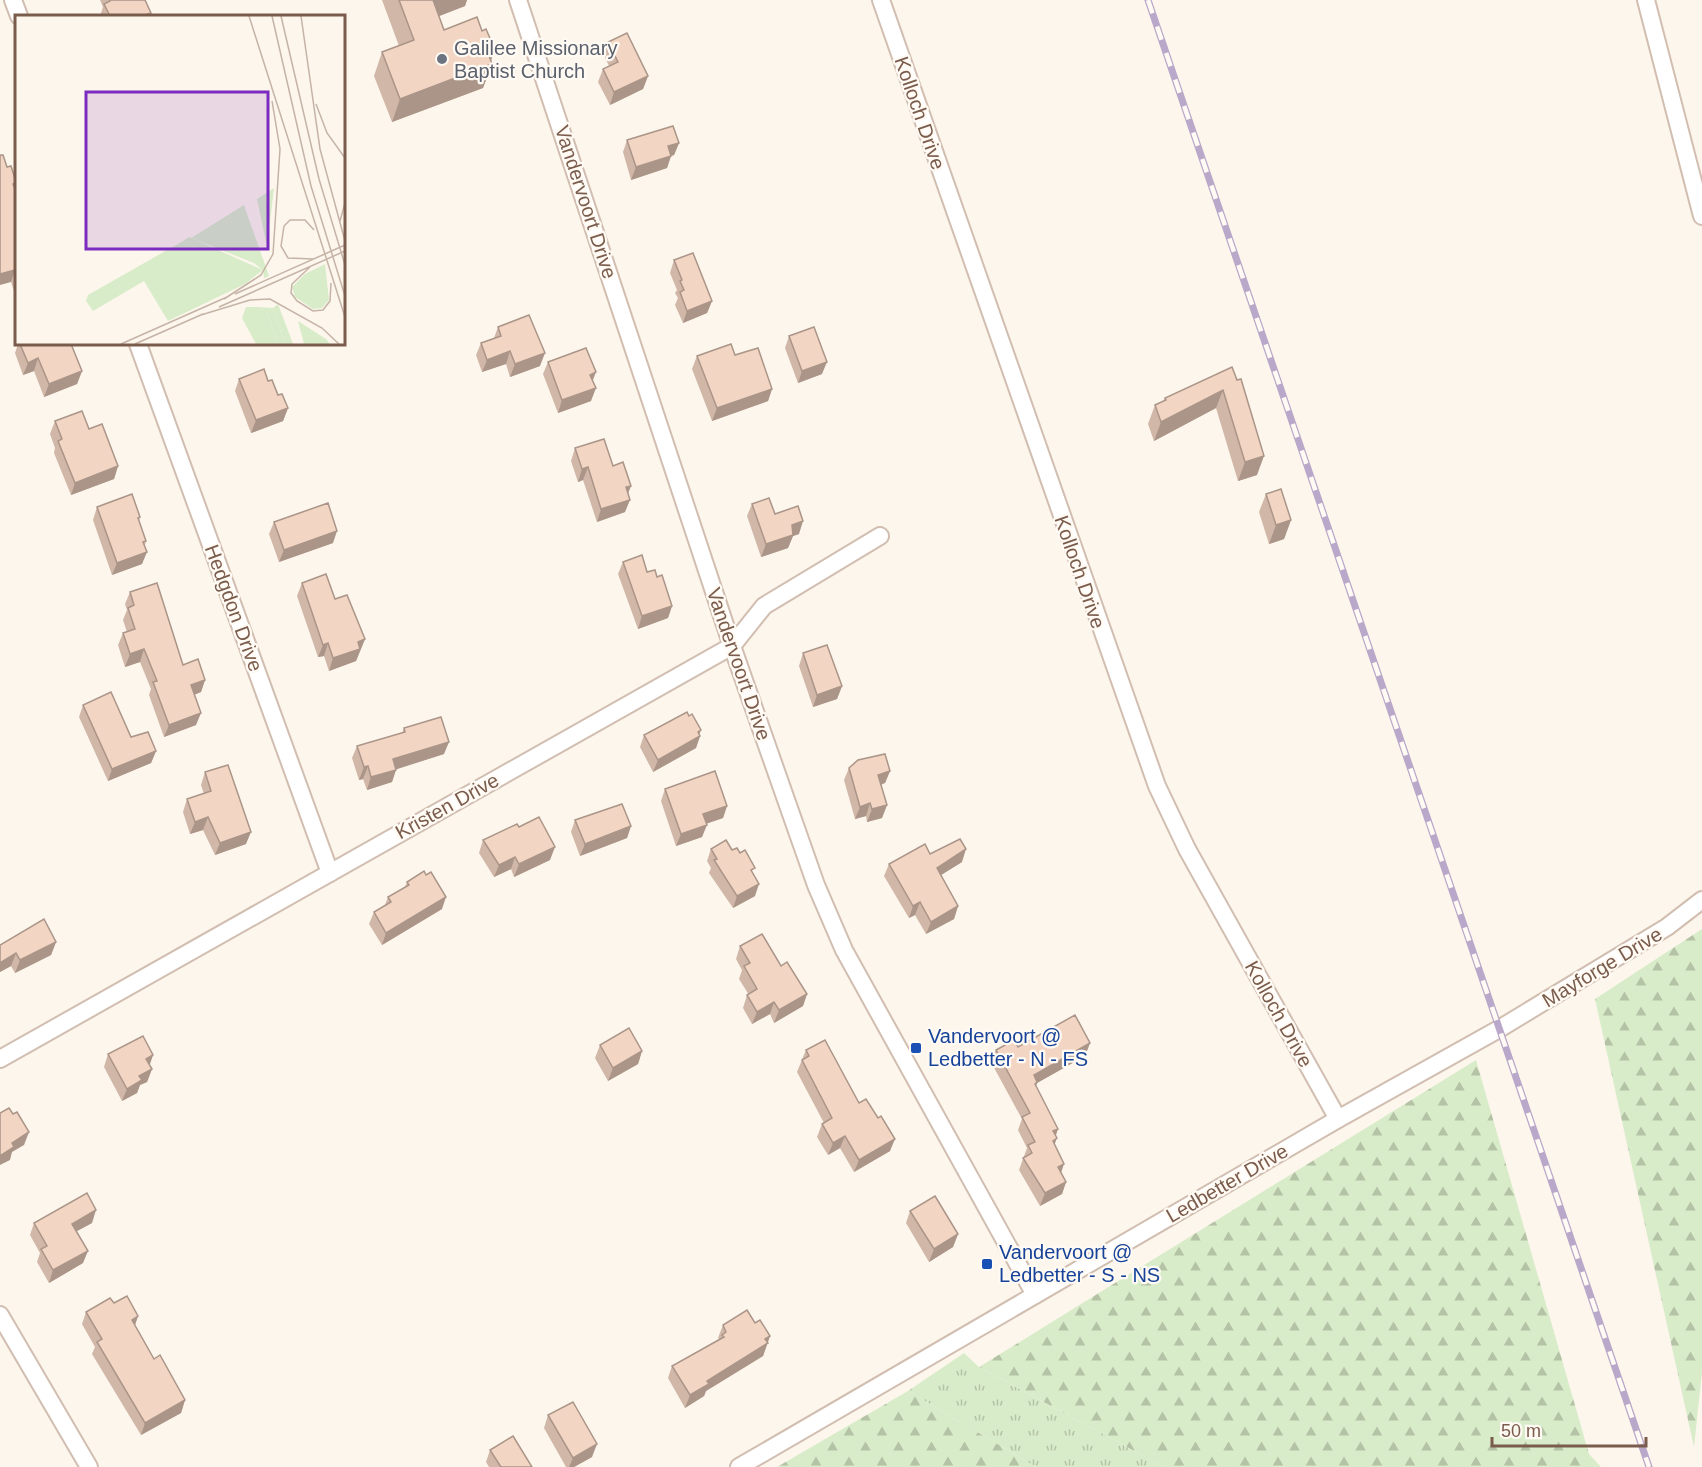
<svg xmlns="http://www.w3.org/2000/svg" width="1702" height="1467" viewBox="0 0 1702 1467" font-family="Arial,sans-serif">
<defs>
<pattern id="grass-tufts" width="24" height="20" patternUnits="userSpaceOnUse" patternTransform="scale(1.5)"><rect width="24" height="20" fill="#d8ecc9"/><path d="M3 7l-1-3M5 7V3M7 7l1-3M15 17l-1-3M17 17v-4M19 17l1-3" fill="none" stroke="#b4c2a5"/></pattern>
<pattern id="forest-firs" width="22" height="20" patternUnits="userSpaceOnUse" patternTransform="scale(1.5)"><rect width="22" height="20" fill="#d8ecc9"/><path d="M5 1l3.5 6h-7zM16 11l3.5 6h-7z" fill="#b4c2a5"/></pattern>
</defs>
<rect width="100%" height="100%" fill="#fdf6ec"/>
<!-- grass -->
<polygon fill="url(#grass-tufts)" points="964,1353 979,1367 1164,1467 1036,1467 908,1391"/>
<!-- forest -->
<g fill="url(#forest-firs)">
<polygon points="1702,929 1702,1372 1694,1447 1595,999"/>
<polygon points="1476,1060 1589,1454 1601,1467 1164,1467 979,1367"/>
<polygon points="908,1391 1036,1467 777,1467"/>
</g>
<g fill="none" stroke-linecap="round" stroke-linejoin="round">
<!-- street casing -->
<g stroke="#d1beb0" stroke-width="20">
<g id="street">
<polyline points="13,0 19,16"/>
<polyline points="518,0 732,646 816,885 844,950 1035,1295"/>
<polyline points="881,0 1157,786 1187,849 1338,1119"/>
<polyline points="1646,0 1702,216"/>
<polyline points="138,344 330,873"/>
<polyline points="0,1059 732,646 764,606 880,536"/>
<polyline points="0,1315 89,1467"/>
<polyline points="739,1467 1338,1119 1499,1029 1667,927 1702,900"/>
</g>
</g>
<!-- street -->
<use href="#street" stroke="#fff" stroke-width="16"/>
<!-- rail casing -->
<g stroke="#b9a8c9" stroke-width="7">
<polyline id="rail" points="1148,0 1649,1467"/>
</g>
<!-- rail -->
<use href="#rail" stroke="#fffaf3" stroke-width="4.5" stroke-dasharray="14" stroke-linecap="butt"/>
</g>
<!-- wall -->
<g fill="#d1b7a8">
<polygon points="100,0 145,0 151,13 149,16 100,16 103,7"/>
<polygon points="382,0 467,0 465,6 439,16 444,30 482,31 495,50 491,61 492,64 483,88 392,122 374,76 382,52 399,46"/>
<polygon points="608,42 648,76 643,89 610,105 598,82 603,69 609,66 604,55"/>
<polygon points="627,140 679,143 674,155 671,156 667,168 631,180 623,152"/>
<polygon points="15,187 16,192 16,297 11,282"/>
<polygon points="674,260 712,301 707,313 683,323 675,305 678,298 675,293 677,290 670,273"/>
<polygon points="498,327 540,366 510,377 506,364 482,372 476,355 481,343 494,338"/>
<polygon points="789,336 822,374 798,383 785,348"/>
<polygon points="18,344 71,344 82,371 77,384 44,397 34,371 23,375 15,353"/>
<polygon points="735,355 772,389 768,401 712,421 692,369 697,356"/>
<polygon points="548,362 591,401 558,413 543,374"/>
<polygon points="1232,367 1257,475 1238,481 1216,408 1154,441 1148,424 1155,405 1163,401 1165,398"/>
<polygon points="239,379 268,381 288,408 283,421 251,433 235,391"/>
<polygon points="55,421 89,429 118,466 114,479 71,495 54,453 55,448 50,434"/>
<polygon points="575,448 613,466 631,486 628,493 625,512 597,522 583,480 578,482 571,461"/>
<polygon points="1266,494 1291,520 1284,539 1269,544 1259,512"/>
<polygon points="752,504 775,514 799,534 793,536 788,548 761,557 747,516"/>
<polygon points="97,507 140,517 139,521 146,541 145,545 142,564 112,575 93,520"/>
<polygon points="274,522 333,543 279,562 269,534"/>
<polygon points="623,562 657,577 672,606 668,618 638,629 618,574"/>
<polygon points="302,583 335,599 365,639 356,661 329,671 324,656 318,657 297,596"/>
<polygon points="130,592 183,665 205,680 201,692 194,695 196,725 164,737 149,695 151,689 140,662 125,667 118,645 123,633 127,632 123,620 127,610 125,604"/>
<polygon points="803,653 842,686 837,699 813,707 799,666"/>
<polygon points="83,705 131,737 156,751 151,763 108,781 79,717"/>
<polygon points="689,716 701,730 699,734 700,736 696,748 653,772 640,747 644,735"/>
<polygon points="404,728 444,754 396,769 392,782 367,790 363,779 359,780 352,758 357,746 402,733"/>
<polygon points="849,768 890,771 885,783 881,785 887,805 882,818 867,822 866,816 855,819 844,780"/>
<polygon points="205,772 246,844 215,855 203,830 190,834 183,812 187,799 204,794 201,785"/>
<polygon points="665,789 727,806 723,818 706,824 702,837 676,846 661,801"/>
<polygon points="575,820 631,826 627,838 580,856 571,832"/>
<polygon points="519,827 550,860 514,877 511,869 494,877 479,853 483,840"/>
<polygon points="711,849 732,850 753,873 755,896 733,908 709,873 711,868 707,861"/>
<polygon points="930,854 962,862 941,875 958,906 954,919 926,934 915,915 909,918 884,876 889,864"/>
<polygon points="426,875 442,909 382,945 369,924 374,912 385,905 388,897 405,887 407,882"/>
<polygon points="56,942 51,955 15,973 11,966 0,972 0,945"/>
<polygon points="740,946 781,966 807,994 803,1006 774,1023 770,1014 752,1024 743,1008 747,995 749,995 739,979 742,970 736,959"/>
<polygon points="1090,1043 1085,1056 1037,1083 1036,1086 1055,1136 1054,1145 1061,1172 1066,1182 1062,1194 1040,1206 1019,1170 1027,1148 1018,1130 1022,1119 991,1062 996,1050 1018,1047"/>
<polygon points="600,1045 642,1051 638,1064 608,1081 595,1058"/>
<polygon points="806,1050 859,1103 890,1151 854,1172 840,1148 828,1155 817,1137 822,1124 824,1123 797,1072"/>
<polygon points="108,1054 153,1055 149,1065 152,1069 147,1082 140,1085 137,1093 122,1101 104,1067"/>
<polygon points="910,1211 958,1234 953,1247 929,1262 906,1223"/>
<polygon points="34,1223 92,1223 76,1231 83,1263 49,1283 37,1262 40,1253 30,1235"/>
<polygon points="114,1303 138,1316 135,1325 154,1359 185,1400 181,1413 141,1435 92,1354 95,1347 82,1324 86,1312"/>
<polygon points="755,1323 770,1336 763,1356 706,1391 704,1396 685,1408 668,1378 672,1366 719,1339 718,1338 723,1325"/>
<polygon points="548,1415 592,1457 574,1467 566,1467 544,1428"/>
<polygon points="490,1450 532,1467 489,1467 486,1462"/>
</g>
<!-- shaded-wall -->
<g fill="#aa9588">
<polygon points="432,0 467,0 465,6 424,22"/>
<polygon points="495,50 489,65 492,64 483,88 392,122 400,99 488,53"/>
<polygon points="648,76 643,89 610,105 614,92"/>
<polygon points="679,143 674,155 671,156 667,168 631,180 636,167 668,146"/>
<polygon points="15,270 11,282 0,285 0,274"/>
<polygon points="712,301 707,313 683,323 687,311"/>
<polygon points="510,351 506,364 482,372 487,360"/>
<polygon points="545,353 540,366 510,377 515,364"/>
<polygon points="38,358 34,371 23,375 28,363"/>
<polygon points="827,362 822,374 798,383 802,371"/>
<polygon points="82,371 77,384 44,397 49,384"/>
<polygon points="596,372 591,385 590,375"/>
<polygon points="596,388 591,401 558,413 562,400"/>
<polygon points="772,389 768,401 712,421 717,408"/>
<polygon points="1223,390 1216,408 1154,441 1161,422"/>
<polygon points="288,408 283,421 251,433 256,420"/>
<polygon points="1264,456 1257,475 1238,481 1245,462"/>
<polygon points="118,466 114,479 71,495 75,483"/>
<polygon points="588,467 583,480 578,482 582,469"/>
<polygon points="631,486 626,498 626,487"/>
<polygon points="630,500 625,512 597,522 601,509"/>
<polygon points="1291,520 1284,539 1269,544 1276,525"/>
<polygon points="803,521 799,534 793,536 788,548 761,557 766,544 792,525"/>
<polygon points="337,531 333,543 279,562 284,550"/>
<polygon points="147,552 142,564 112,575 117,563"/>
<polygon points="672,606 668,618 638,629 642,616"/>
<polygon points="365,639 356,661 329,671 333,658 358,642"/>
<polygon points="328,643 324,656 318,657 323,645"/>
<polygon points="144,649 140,662 125,667 130,654"/>
<polygon points="205,680 201,692 186,698 191,685"/>
<polygon points="842,686 837,699 813,707 817,695"/>
<polygon points="201,713 196,725 164,737 169,725"/>
<polygon points="701,730 698,737 700,736 696,748 653,772 658,760"/>
<polygon points="449,742 444,754 388,772 393,759"/>
<polygon points="156,751 151,763 108,781 112,769"/>
<polygon points="368,766 363,779 359,780 364,767"/>
<polygon points="396,770 392,782 367,790 371,777"/>
<polygon points="890,771 885,783 873,787 878,775"/>
<polygon points="870,803 866,816 855,819 860,807"/>
<polygon points="887,805 882,818 867,822 872,809"/>
<polygon points="727,806 723,818 699,826 703,814"/>
<polygon points="208,817 203,830 190,834 195,822"/>
<polygon points="707,825 702,837 676,846 681,834"/>
<polygon points="631,826 627,838 580,856 585,844"/>
<polygon points="251,832 246,844 215,855 220,843"/>
<polygon points="555,847 550,860 514,877 519,864"/>
<polygon points="966,849 962,862 933,880 937,868"/>
<polygon points="515,857 511,869 494,877 499,865"/>
<polygon points="759,884 755,896 733,908 737,896"/>
<polygon points="446,897 442,909 382,945 386,933"/>
<polygon points="920,902 915,915 909,918 913,906"/>
<polygon points="958,906 954,919 926,934 931,922"/>
<polygon points="56,942 51,955 15,973 20,960"/>
<polygon points="16,953 11,966 0,972 0,963"/>
<polygon points="807,994 803,1006 774,1023 779,1010"/>
<polygon points="774,1002 770,1014 752,1024 757,1012"/>
<polygon points="1090,1043 1085,1056 1037,1083 1033,1095 1034,1075"/>
<polygon points="642,1051 638,1064 608,1081 613,1068"/>
<polygon points="153,1055 149,1067 146,1059"/>
<polygon points="152,1069 147,1082 140,1085 137,1093 122,1101 127,1089 139,1076"/>
<polygon points="1058,1129 1054,1141 1057,1138 1052,1151 1053,1131"/>
<polygon points="29,1132 24,1145 12,1152 10,1160 0,1165 0,1156 12,1143"/>
<polygon points="845,1136 840,1148 828,1155 833,1143"/>
<polygon points="895,1139 890,1151 854,1172 859,1160"/>
<polygon points="1064,1164 1060,1176 1058,1167"/>
<polygon points="1066,1182 1062,1194 1040,1206 1045,1193"/>
<polygon points="96,1210 92,1223 68,1236 72,1224"/>
<polygon points="958,1234 953,1247 929,1262 934,1249"/>
<polygon points="88,1251 83,1263 49,1283 53,1270"/>
<polygon points="138,1316 134,1328 132,1320"/>
<polygon points="770,1336 763,1356 706,1391 704,1396 685,1408 690,1395 707,1381"/>
<polygon points="185,1400 181,1413 141,1435 145,1423"/>
<polygon points="597,1444 592,1457 574,1467 569,1467 573,1458"/>
</g>
<!-- building -->
<g fill="#f3d5c3" stroke="#aa9588" stroke-width="1.5">
<polygon points="110,0 145,0 151,13 142,16 110,16 104,4 110,1"/>
<polygon points="399,0 433,0 444,30 477,17 482,31 486,29 495,50 488,53 492,64 400,99 382,52 414,40"/>
<polygon points="627,33 648,76 614,92 603,69 618,62 608,42"/>
<polygon points="673,126 679,143 668,146 671,156 636,167 627,140"/>
<polygon points="0,155 3,155 7,167 11,166 16,182 13,184 16,192 16,273 15,270 0,274"/>
<polygon points="693,253 712,301 687,311 680,292 684,290 680,281 682,280 674,260"/>
<polygon points="529,315 545,353 515,364 510,351 487,360 481,343 501,336 498,327"/>
<polygon points="814,327 827,362 802,371 789,336"/>
<polygon points="20,344 71,344 82,371 49,384 38,358 28,363"/>
<polygon points="731,344 735,355 758,348 772,389 717,408 697,356"/>
<polygon points="586,348 596,372 590,375 596,388 562,400 548,362"/>
<polygon points="1232,367 1237,380 1241,379 1264,456 1245,462 1223,390 1161,422 1155,405 1166,400 1165,398"/>
<polygon points="264,369 268,381 272,380 278,395 282,394 288,408 256,420 239,379"/>
<polygon points="82,411 89,429 102,424 118,466 75,483 58,441 62,439 55,421"/>
<polygon points="604,439 613,466 623,462 631,486 626,487 630,500 601,509 588,467 582,469 575,448"/>
<polygon points="1281,489 1291,520 1276,525 1266,494"/>
<polygon points="132,494 140,517 138,518 146,541 143,542 147,552 117,563 97,507"/>
<polygon points="769,498 775,514 798,506 803,521 792,525 793,535 766,544 752,504"/>
<polygon points="328,503 337,531 284,550 274,522"/>
<polygon points="642,555 647,572 655,570 657,577 662,575 672,606 642,616 623,562"/>
<polygon points="326,574 335,599 347,595 365,639 358,642 360,649 333,658 328,643 323,645 302,583"/>
<polygon points="157,583 183,665 198,659 205,680 191,685 201,713 169,725 153,682 157,681 144,649 130,654 123,633 135,629 128,608 134,605 130,592"/>
<polygon points="827,645 842,686 817,695 803,653"/>
<polygon points="111,692 131,737 148,732 156,751 112,769 83,705"/>
<polygon points="687,712 689,716 692,714 701,730 698,732 700,736 658,760 644,735"/>
<polygon points="441,717 449,742 393,759 396,770 371,777 368,766 364,767 357,746 405,732 404,728"/>
<polygon points="885,754 890,771 878,775 887,805 872,809 870,803 860,807 849,768 858,760"/>
<polygon points="228,765 251,832 220,843 208,817 195,822 187,799 211,791 205,772"/>
<polygon points="715,771 727,806 703,814 707,825 681,834 665,789"/>
<polygon points="622,804 631,826 585,844 575,820"/>
<polygon points="539,817 555,847 519,864 515,857 499,865 483,840 517,824 519,827"/>
<polygon points="960,839 966,849 937,868 958,906 931,922 920,902 913,906 889,864 925,844 930,854"/>
<polygon points="726,840 732,850 737,848 740,853 745,850 755,868 751,870 759,884 737,896 714,860 717,859 711,849"/>
<polygon points="424,871 426,875 431,872 446,897 386,933 374,912 391,902 388,897 409,885 407,882"/>
<polygon points="44,919 56,942 20,960 16,953 0,963 0,945"/>
<polygon points="762,934 781,966 787,962 807,994 779,1010 774,1002 757,1012 747,995 757,989 744,966 750,963 740,946"/>
<polygon points="1075,1015 1090,1043 1034,1075 1037,1082 1035,1084 1058,1129 1053,1131 1057,1138 1053,1141 1064,1164 1058,1167 1066,1182 1045,1193 1023,1158 1032,1153 1028,1145 1035,1142 1022,1117 1030,1113 996,1050 1014,1040 1018,1047"/>
<polygon points="629,1028 642,1051 613,1068 600,1045"/>
<polygon points="143,1036 153,1055 146,1059 152,1069 139,1076 142,1080 127,1089 108,1054"/>
<polygon points="825,1040 859,1103 866,1099 878,1118 881,1116 895,1139 859,1160 845,1136 833,1143 822,1124 832,1118 802,1060 809,1056 806,1050"/>
<polygon points="9,1108 13,1114 17,1112 29,1132 12,1143 14,1147 0,1156 0,1113"/>
<polygon points="87,1193 96,1210 72,1224 88,1251 53,1270 41,1249 47,1246 34,1223"/>
<polygon points="935,1196 958,1234 934,1249 910,1211"/>
<polygon points="127,1296 138,1316 132,1320 154,1359 160,1355 185,1400 145,1423 97,1342 102,1339 86,1312 110,1298 114,1303"/>
<polygon points="747,1310 755,1323 760,1320 770,1336 765,1339 768,1343 707,1381 709,1384 690,1395 672,1366 724,1337 722,1335 726,1332 723,1325"/>
<polygon points="573,1402 597,1444 573,1458 548,1415"/>
<polygon points="513,1436 532,1467 501,1467 490,1450"/>
</g>
<!-- markers -->
<circle fill="#6b7280" stroke="#fffaf3" stroke-width="2" cx="442" cy="59" r="6"/>
<g fill="#1a4fb4" stroke="#fffaf3" stroke-width="2">
<rect x="910" y="1042" width="12" height="12" rx="3"/>
<rect x="981" y="1258" width="12" height="12" rx="3"/>
</g>
<g text-anchor="middle" dominant-baseline="central" stroke-width="4.5" stroke-linejoin="round" paint-order="stroke">
<!-- worship labels -->
<g font-size="20" fill="#5b616d" stroke="#fffaf3" text-anchor="start">
<text x="454" y="48">Galilee Missionary<tspan x="454" dy="23">Baptist Church</tspan></text>
</g>
<!-- street labels -->
<g font-size="20" fill="#7a5c4d" stroke="#fffaf3">
<text transform="translate(920 113) rotate(71)">Kolloch Drive</text>
<text transform="translate(586 202) rotate(72)">Vandervoort Drive</text>
<text transform="translate(1080 572) rotate(71)">Kolloch Drive</text>
<text transform="translate(234 608) rotate(70)">Hedgdon Drive</text>
<text transform="translate(739 664) rotate(71)">Vandervoort Drive</text>
<text transform="translate(447 806) rotate(-29)">Kristen Drive</text>
<text transform="translate(1602 967) rotate(-31)">Mayforge Drive</text>
<text transform="translate(1279 1014) rotate(61)">Kolloch Drive</text>
<text transform="translate(1227 1183) rotate(-30)">Ledbetter Drive</text>
</g>
<!-- transit labels -->
<g font-size="20" fill="#164399" stroke="#fffaf3" text-anchor="start">
<text x="928" y="1036">Vandervoort @<tspan x="928" dy="23">Ledbetter - N - FS</tspan></text>
<text x="999" y="1252">Vandervoort @<tspan x="999" dy="23">Ledbetter - S - NS</tspan></text>
</g>
</g>
<!-- overview -->
<g transform="translate(15 15)">
<rect width="330" height="330" fill="#fdf6ec"/>
<path d="M 174,222 L 248,255 L 230,269 L 153,306 L 150,301 L 195,278 L 202,278 L 232,258 L 168,226 ZM 310,249 L 314,285 L 307,293 L 298,294 L 280,282 L 277,272 L 290,259 ZM 244,292 L 258,293 L 270,329 L 263,329 L 252,298 Z" fill="#d8ecc9"/>
<path d="M 259,173 L 252,232 L 242,184 ZM 229,190 L 254,261 L 249,263 L 248,255 L 239,248 L 176,223 ZM 168,226 L 233,258 L 202,278 L 195,278 L 154,301 L 150,301 L 129,266 L 78,296 L 71,286 L 73,280 ZM 263,289 L 278,329 L 270,329 L 258,293 ZM 231,292 L 244,292 L 252,298 L 263,329 L 241,329 L 227,303 ZM 283,306 L 311,324 L 315,329 L 289,329 Z" fill="#d8ecc9"/>
<path fill="none" stroke="#c5b3a7" stroke-width="1.5" d="M 234,1 L 330,302M 257,1 L 296,171 L 330,281M 266,1 L 304,164 L 330,250M 286,1 L 305,134 L 330,226M 301,89 L 312,118 L 330,143M 325,206 L 330,188M 299,215 L 290,205 L 275,205 L 269,211 L 266,231 L 273,243 L 299,244M 295,252 L 277,269 L 276,278 L 282,286 L 298,296 L 308,295 L 315,286 L 316,268M 220,279 L 330,230M 209,284 L 246,260 L 258,239 L 265,134 L 257,86M 204,292 L 330,236M 186,300 L 235,285 L 255,284 L 307,313 L 324,329M 106,329 L 212,282M 120,329 L 188,299"/>
<path fill="#7b2cbf" fill-opacity="0.15" stroke="#7b2cbf" stroke-width="3" d="M 71,77 L 253,77 L 253,234 L 71,234 Z"/>
<rect width="330" height="330" fill="none" stroke="#7a5c4d" stroke-width="3"/>
</g>
<!-- scale -->
<path d="M1492 1437v9h154v-9" fill="none" stroke="#7a5c4d" stroke-width="3"/>
<text x="1501" y="1437" font-size="18" fill="#7a5c4d" stroke="#fffaf3" stroke-width="4.5" paint-order="stroke">50 m</text>
</svg>
